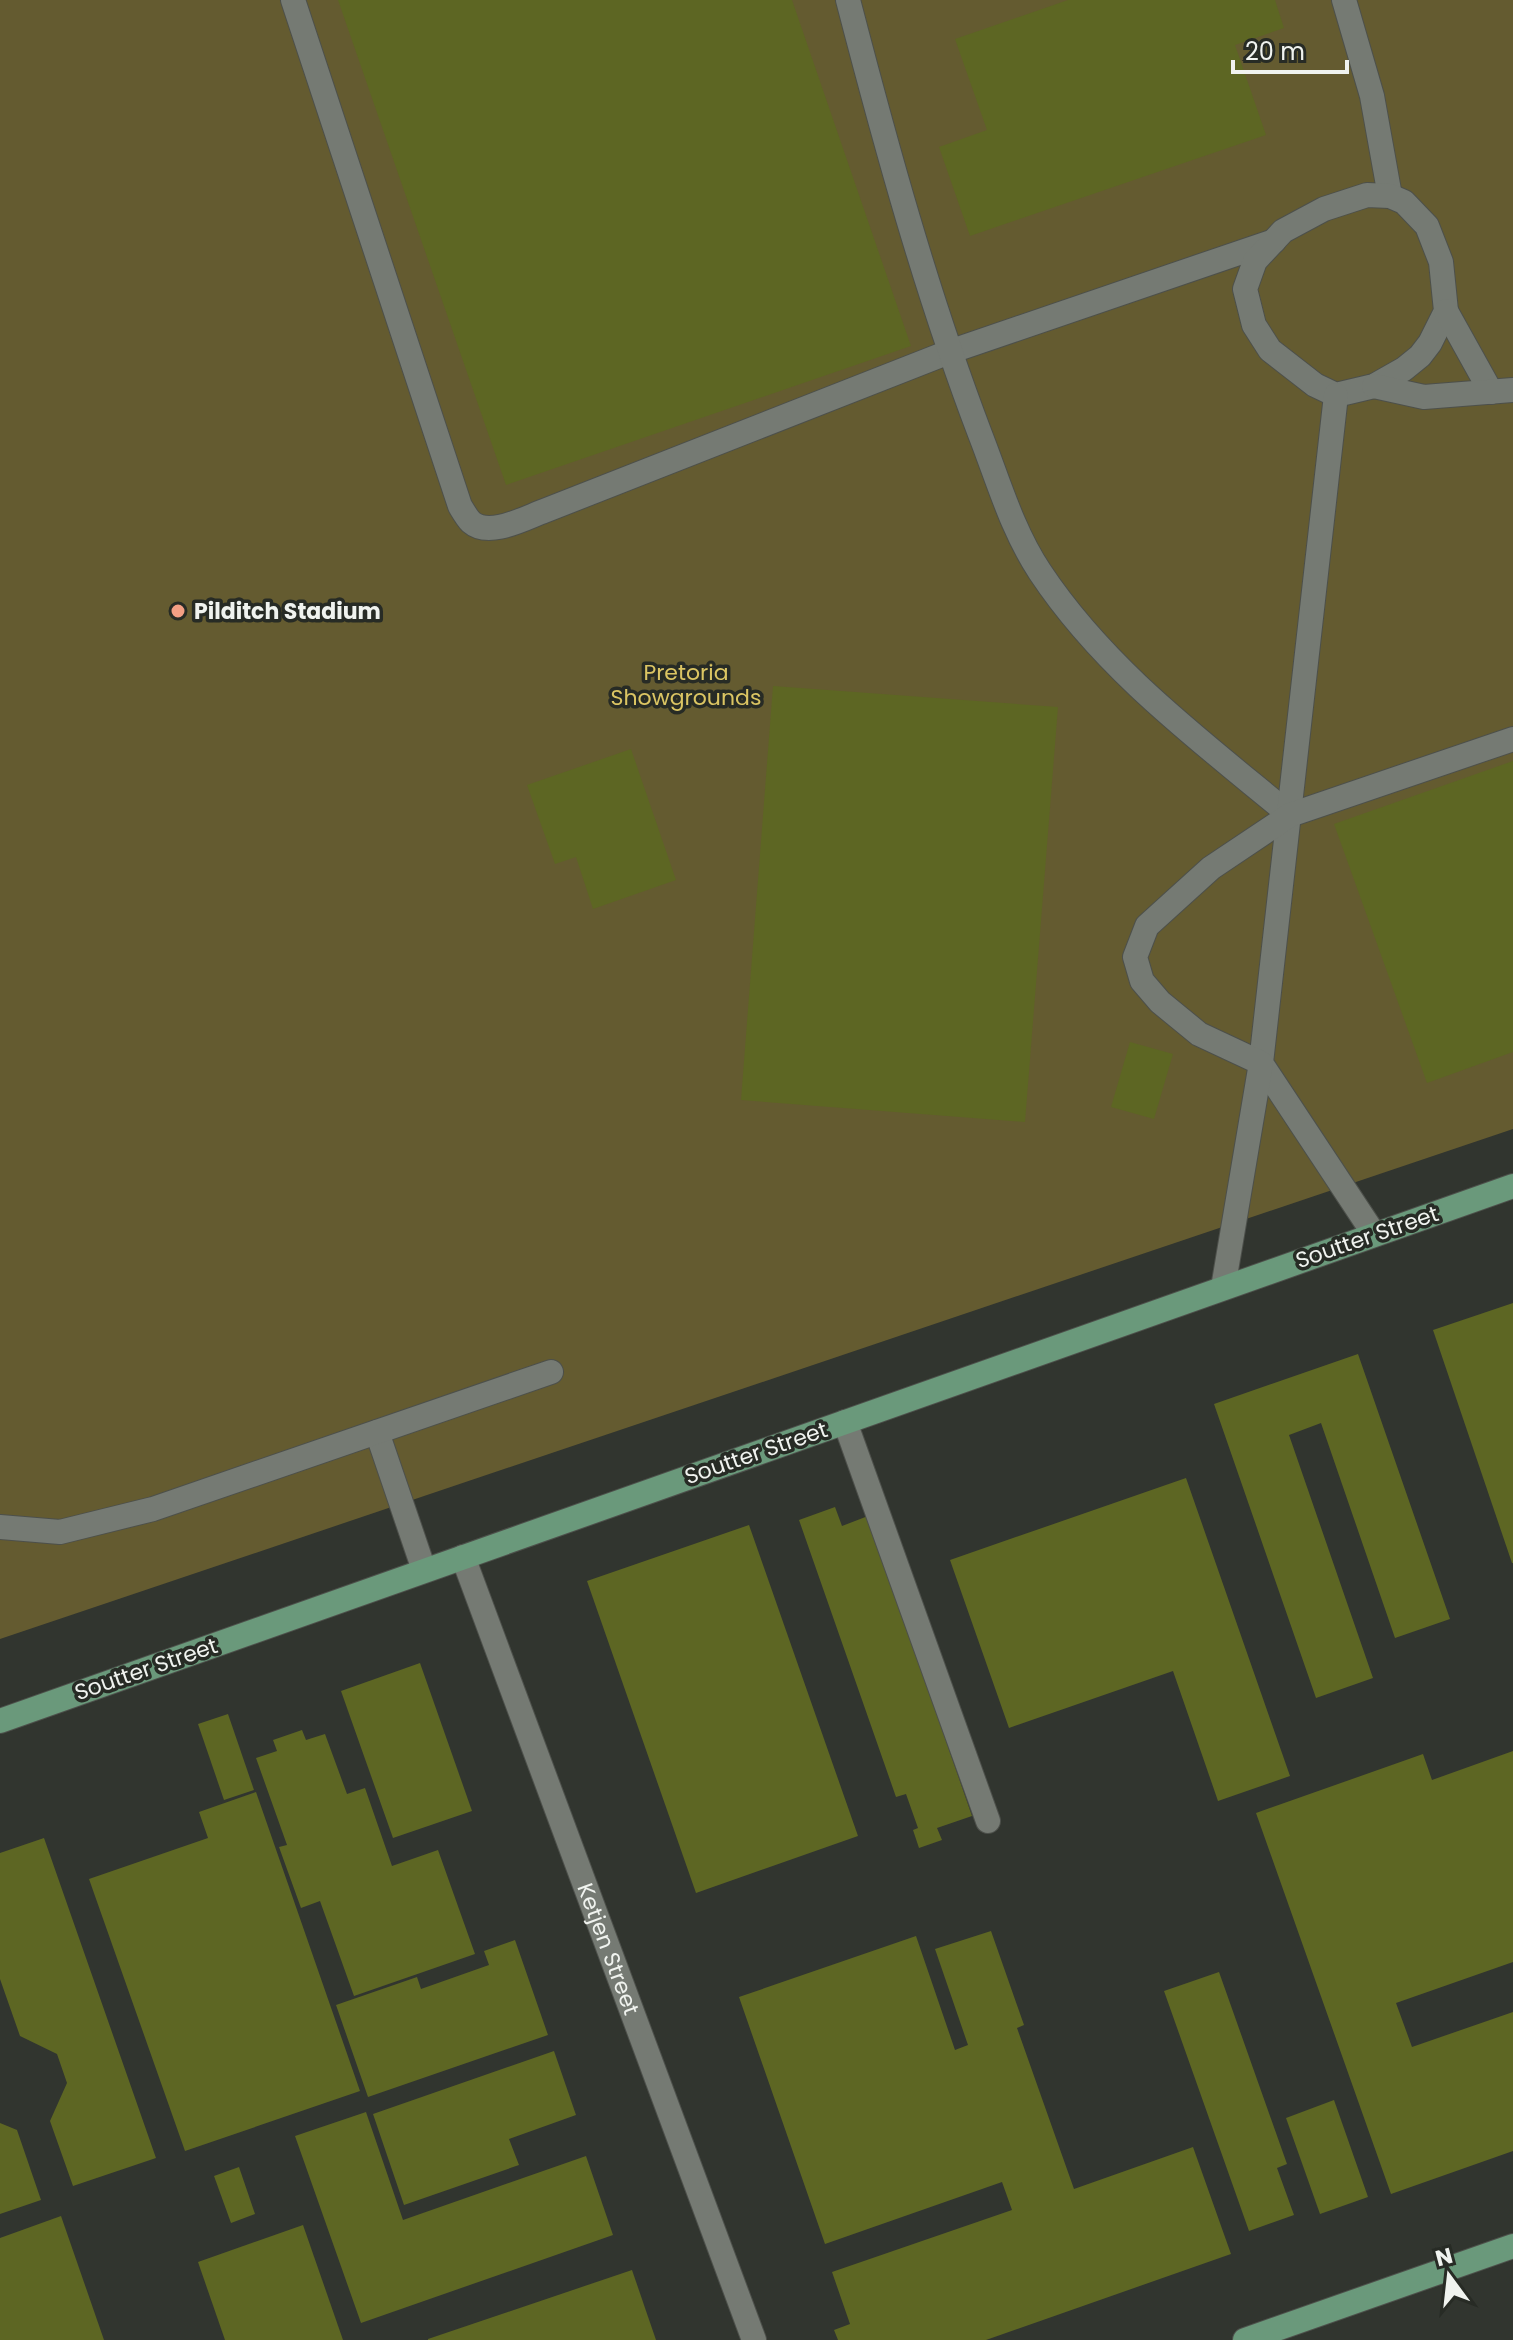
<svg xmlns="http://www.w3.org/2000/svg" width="1513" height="2340" viewBox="0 0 1513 2340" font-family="Poppins,sans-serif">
<rect width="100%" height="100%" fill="#31352f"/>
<!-- green -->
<polygon fill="#645b30" points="0,0 1513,0 1513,1129 0,1639"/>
<!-- building -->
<g fill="#5d6623">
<polygon points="338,0 792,0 911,346 506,485"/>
<polygon points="1068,0 1275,0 1284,28 1235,45 1266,135 970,236 939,147 987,130 955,39"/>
<polygon points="773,686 1058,707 1025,1122 741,1100"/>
<polygon points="631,749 676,880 593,909 576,857 555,864 527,785"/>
<polygon points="1513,761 1513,1052 1427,1083 1334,824"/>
<polygon points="1130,1042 1173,1054 1154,1119 1111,1107"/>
<polygon points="1513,1303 1513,1563 1512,1563 1433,1330"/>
<polygon points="1358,1354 1450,1619 1395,1638 1321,1423 1289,1435 1373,1678 1316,1698 1214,1404"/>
<polygon points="1186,1478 1290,1776 1218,1801 1173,1671 1009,1728 950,1560"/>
<polygon points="835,1507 842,1526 868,1516 972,1816 937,1828 942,1840 919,1848 913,1830 918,1828 906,1794 896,1797 799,1520"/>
<polygon points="749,1525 858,1836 696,1893 587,1581"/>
<polygon points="420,1663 472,1811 393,1838 341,1691"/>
<polygon points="228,1714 254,1790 224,1800 198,1724"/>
<polygon points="302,1730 306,1740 325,1734 347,1794 365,1788 392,1866 438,1850 475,1954 354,1996 320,1901 301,1908 279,1847 287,1845 256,1758 277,1751 273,1740"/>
<polygon points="1513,1751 1513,1962 1396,2003 1412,2047 1513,2012 1513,2151 1391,2194 1256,1813 1423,1754 1432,1780"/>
<polygon points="256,1792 360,2091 185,2151 89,1879 208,1838 199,1812"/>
<polygon points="44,1838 156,2158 73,2186 50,2121 67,2083 57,2054 20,2036 0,1979 0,1853"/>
<polygon points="991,1931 1024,2025 1017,2028 1074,2189 1193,2147 1231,2254 986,2340 838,2340 834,2330 850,2324 832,2272 1012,2210 1002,2182 825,2244 739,1997 916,1936 955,2050 968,2045 935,1949"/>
<polygon points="515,1940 548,2035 368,2097 336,2005 417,1977 421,1989 489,1965 484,1951"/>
<polygon points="1219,1972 1287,2164 1277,2168 1294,2215 1249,2231 1164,1991"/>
<polygon points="554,2051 576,2115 509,2139 519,2165 404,2205 373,2114"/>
<polygon points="1334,2100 1368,2197 1320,2214 1286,2118"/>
<polygon points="366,2112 403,2220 586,2156 613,2235 361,2323 295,2136"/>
<polygon points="0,2123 17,2130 41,2200 0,2214"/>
<polygon points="239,2167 255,2214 231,2223 214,2176"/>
<polygon points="61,2216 104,2340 0,2340 0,2238"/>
<polygon points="303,2225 343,2340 225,2340 198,2262"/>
<polygon points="632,2270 656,2340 428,2340 428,2339"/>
</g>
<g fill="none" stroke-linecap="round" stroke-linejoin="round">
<!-- minor casing -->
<g stroke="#4d504b" stroke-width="26">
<g id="minor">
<path d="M 293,0 L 460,506 C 463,511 467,518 471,522 C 489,538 525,518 544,511 L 949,352 L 1274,241"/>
<path d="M 848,0 C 886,146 926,292 980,434 C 998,480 1012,530 1040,572 C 1105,670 1201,741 1290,815"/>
<polyline points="1344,0 1372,96 1390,196"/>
<polygon points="1367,195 1390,196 1404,202 1427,226 1441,262 1446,311 1430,343 1420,356 1404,369 1374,386 1336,395 1315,385 1270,350 1254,325 1245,289 1255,261 1283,231 1324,209"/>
<polyline points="1446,311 1491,392"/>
<polyline points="1374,386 1424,397 1513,390"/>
<polyline points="1336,395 1261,1063 1374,1234"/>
<polyline points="1223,1288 1261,1063 1199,1034 1160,1002 1142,981 1135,957 1147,926 1211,868 1290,815 1513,739"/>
<polyline points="845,1422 988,1821"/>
<polyline points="377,1432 424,1570"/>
<polyline points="0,1527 60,1532 153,1509 551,1372"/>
<path id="s1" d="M 463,1557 L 754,2340"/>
</g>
</g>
<!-- major casing -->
<g stroke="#4d504b" stroke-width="26">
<g id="major">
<polyline points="0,1721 1513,1186"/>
<polyline points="1245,2340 1513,2246"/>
</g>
</g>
<!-- minor -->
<use href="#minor" stroke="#757a73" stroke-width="24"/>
<!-- major -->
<use href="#major" stroke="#6a997b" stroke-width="24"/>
</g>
<!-- markers -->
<circle fill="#f39f84" stroke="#272b25" stroke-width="3" cx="178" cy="611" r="8"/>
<g text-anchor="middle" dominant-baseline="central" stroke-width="7" stroke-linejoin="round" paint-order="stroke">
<!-- poi labels -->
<g font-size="22" font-weight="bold" fill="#f0f3ef" stroke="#272b25" text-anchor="start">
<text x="194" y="611">Pilditch Stadium</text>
</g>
<!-- park labels -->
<g font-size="22" fill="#dbc563" stroke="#272b25">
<text x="686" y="672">Pretoria<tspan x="686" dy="25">Showgrounds</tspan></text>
</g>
<!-- street labels -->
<g font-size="22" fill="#f0f3ef" stroke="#272b25">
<text transform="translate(1367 1237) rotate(-19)">Soutter Street</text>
<text transform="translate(756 1453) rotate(-19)">Soutter Street</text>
<text transform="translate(146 1669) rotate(-19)">Soutter Street</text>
<text stroke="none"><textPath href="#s1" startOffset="418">Ketjen Street</textPath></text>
</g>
</g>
<!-- north arrow -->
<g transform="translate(1449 2276) rotate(345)" stroke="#272b25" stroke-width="6" paint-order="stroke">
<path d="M0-6L14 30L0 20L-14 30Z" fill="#f0f3ef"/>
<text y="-12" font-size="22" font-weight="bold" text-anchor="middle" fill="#f0f3ef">N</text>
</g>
<!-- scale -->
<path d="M1233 60v12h114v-12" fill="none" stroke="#f0f3ef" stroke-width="4"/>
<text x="1245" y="60" font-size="24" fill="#f0f3ef" stroke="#272b25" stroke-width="6" paint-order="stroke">20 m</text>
</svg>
